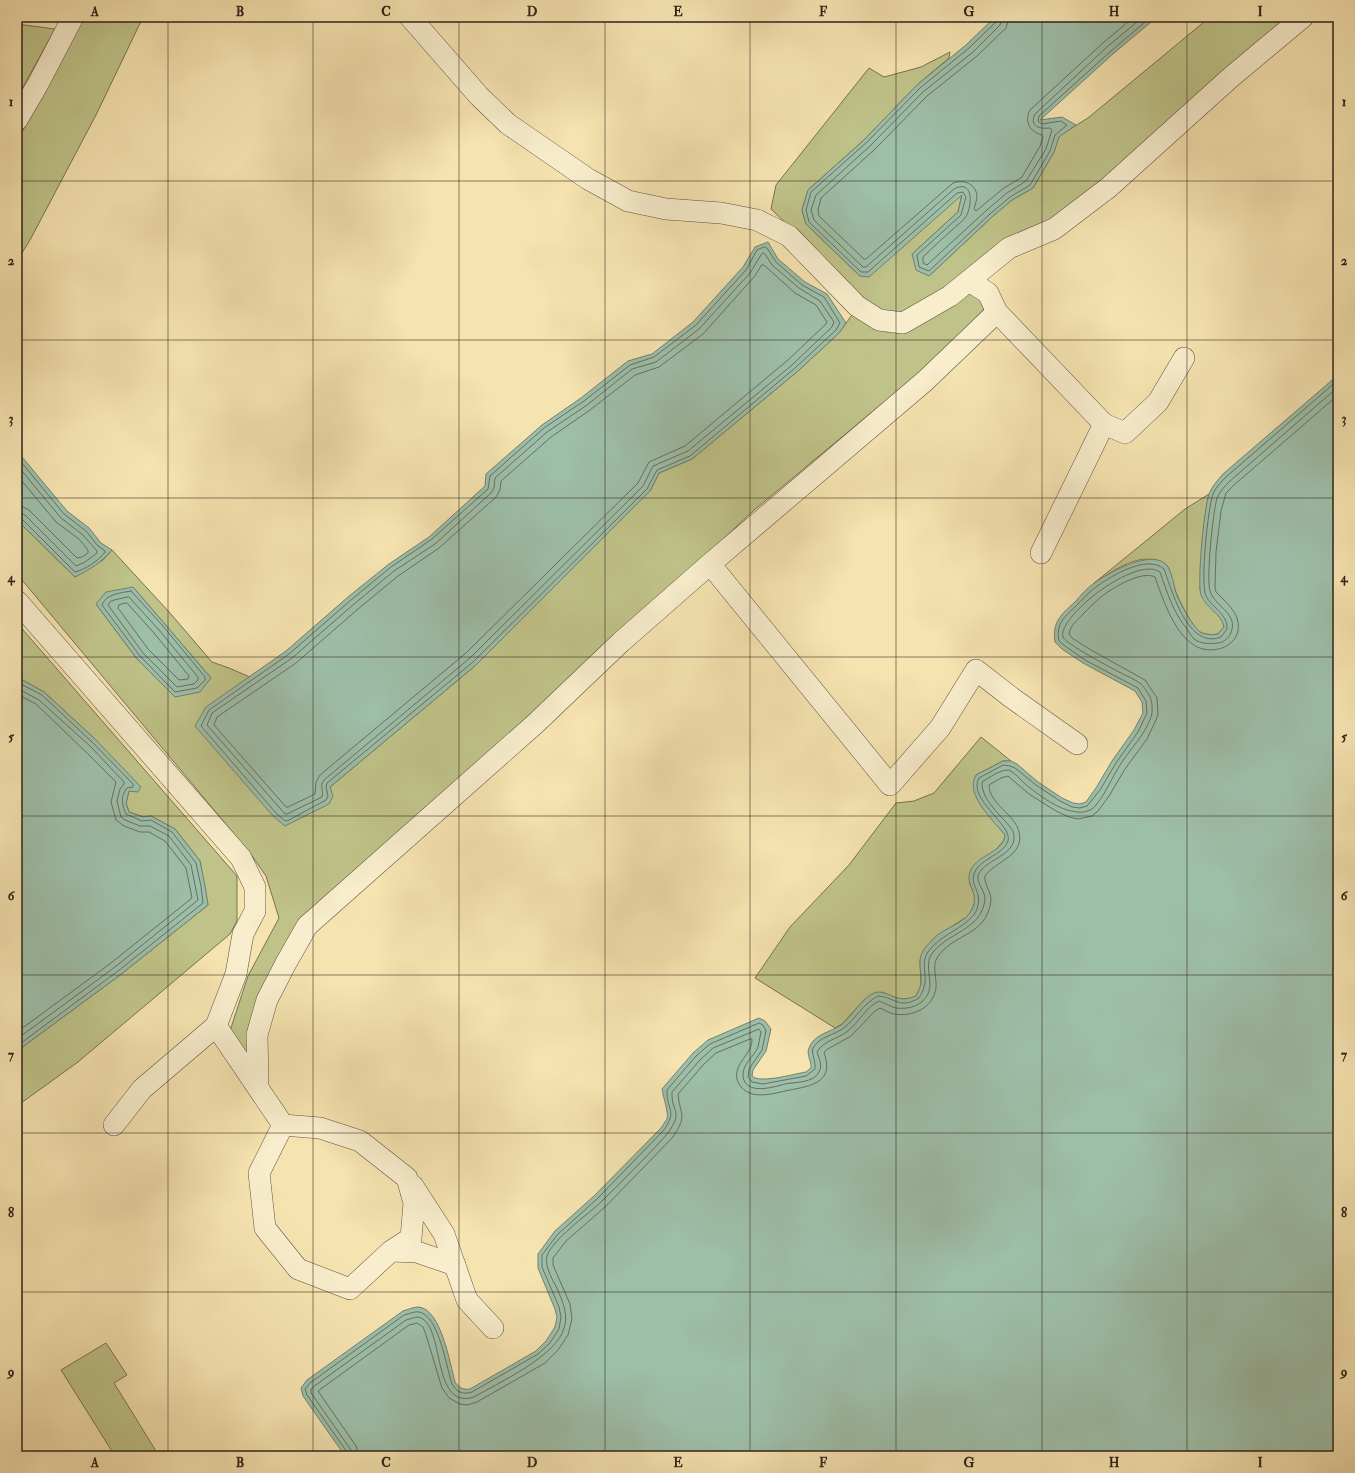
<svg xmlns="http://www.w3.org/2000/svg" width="1355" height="1473" viewBox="0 0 1355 1473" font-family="'IM FELL Double Pica',serif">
<rect width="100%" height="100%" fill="#f5e3b0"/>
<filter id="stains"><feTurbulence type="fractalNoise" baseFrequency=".005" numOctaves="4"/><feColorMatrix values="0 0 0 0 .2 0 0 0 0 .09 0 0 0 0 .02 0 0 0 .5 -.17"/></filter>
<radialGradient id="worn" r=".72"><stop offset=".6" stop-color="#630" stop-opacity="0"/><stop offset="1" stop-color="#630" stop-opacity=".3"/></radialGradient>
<!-- green -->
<g fill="#bfc389" stroke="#777252" fill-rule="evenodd">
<polygon points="82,17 143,17 96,115 30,240 17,261 17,140 34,112"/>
<polygon points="1210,17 1286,17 1072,208 931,299 896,316 876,310 771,209 776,185 869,68 884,77 921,67 950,52 949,58 917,85 864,140 808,190 802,210 806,224 860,276 962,194 958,212 912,254 929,276 993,216 1012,200 1033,188 1054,152 1059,136 1088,118"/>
<polygon points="17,24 55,29 17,98"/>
<path d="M 968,293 L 980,299 L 986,307 L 948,349 L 754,510 L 563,690 L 417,822 L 272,979 L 253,1068 L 229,1034 L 248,976 L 279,918 L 266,876 L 250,853 L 17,574 L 17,520 L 75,577 L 103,560 L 112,550 L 170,613 L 212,662 L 229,668 L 250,677 L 230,691 L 330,787 L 476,665 L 650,491 L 659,473 L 692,459 L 798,371 L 839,333 L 854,312 L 886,332 L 916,327 ZM 133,587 L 211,678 L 175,697 L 137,659 L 96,604 Z"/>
<path d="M 1209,494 L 1206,509 L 1202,551 L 1200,590 L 1223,622 L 1224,627 L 1218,634 C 1212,635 1206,635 1200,632 C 1191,626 1178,598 1174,587 C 1172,581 1171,572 1168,567 C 1163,559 1147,558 1139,560 C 1123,563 1107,575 1093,584 L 1185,509 Z"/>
<polygon points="17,623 237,876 237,921 230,934 78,1062 17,1106 17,1051 120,975 208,905 200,861 175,829 151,816 143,817 129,812 126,803 129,791 96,740 44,692 17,677"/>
<path d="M 981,737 L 1011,761 L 1003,761 L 976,775 L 980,804 L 1005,835 L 1004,840 L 969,882 L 976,898 L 973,908 L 968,916 L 934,938 L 920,960 L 921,986 L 916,996 C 902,1002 896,998 882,992 L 865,999 L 842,1024 L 835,1028 L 755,978 L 790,927 L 849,865 L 896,803 L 914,801 L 934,793 Z"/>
<polygon points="106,1343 127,1375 114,1383 159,1456 115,1456 61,1370"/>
</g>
<!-- water -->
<g fill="#9dbea8" stroke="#718070">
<polygon points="995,17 1157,17 1114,53 1040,120 1062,117 1076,125 1059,137 1054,152 1033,188 1012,200 993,216 929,276 916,270 912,254 958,212 962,195 869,277 860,276 806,224 802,210 808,190 864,140 917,85 966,45"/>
<polygon points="768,242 778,259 805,282 827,294 846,323 839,333 798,371 692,459 659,473 650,491 476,665 330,787 333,796 329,804 285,826 273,816 195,726 206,707 286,651 348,597 389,564 429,537 485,486 486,474 542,425 581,398 628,361 652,354 693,322 743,267 755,247"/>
<path d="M 1338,375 L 1338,1456 L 345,1456 L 303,1396 L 301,1388 L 307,1380 L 403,1311 C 407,1310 413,1307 418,1307 C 441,1308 450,1364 455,1382 C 459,1388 463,1390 470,1389 L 536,1351 L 546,1341 L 555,1327 L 557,1317 L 555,1309 L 538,1268 L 538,1254 L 555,1231 L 594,1196 L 661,1128 C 663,1125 665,1122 667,1119 C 669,1113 663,1097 662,1089 L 693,1053 L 708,1040 L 759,1018 L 765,1021 L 771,1029 L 766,1051 L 753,1070 L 752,1076 C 759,1084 794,1074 806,1072 L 811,1068 C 812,1061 806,1055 809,1048 C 814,1034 831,1032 841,1025 C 852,1017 864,994 878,992 C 881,992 884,993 887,994 C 899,999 904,1001 916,996 C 918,992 920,988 921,984 C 922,973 917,961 923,951 C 925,947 930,943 933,939 C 944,927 967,924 973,907 C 979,892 965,884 970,872 C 975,855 1004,853 1005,835 C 994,821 964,794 976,775 L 1003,761 L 1011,761 L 1017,764 L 1038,782 L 1062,798 L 1073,803 L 1080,804 L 1086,802 L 1096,788 L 1112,761 L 1134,730 L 1143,713 L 1142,702 L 1135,691 L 1083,663 L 1062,649 L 1055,642 C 1052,621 1062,614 1076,601 C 1081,595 1087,588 1093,584 C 1106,574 1155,546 1168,567 C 1172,574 1174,585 1176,593 C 1179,602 1193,627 1200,632 C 1206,635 1213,635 1218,634 L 1224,627 C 1222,614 1206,608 1201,595 C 1197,581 1204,509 1209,494 C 1212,486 1218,480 1223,474 Z"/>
<path d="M 17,451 L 67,511 L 89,528 L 101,543 L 112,550 C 101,563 89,570 75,577 L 17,520 Z"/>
<polygon points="133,587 211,678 200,692 175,697 137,659 96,604 106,592"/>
<polygon points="17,677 44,692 96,740 141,787 138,792 129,791 126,803 129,812 143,817 151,816 175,829 200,861 205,886 208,905 120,975 17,1051"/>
</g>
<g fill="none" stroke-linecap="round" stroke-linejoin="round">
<!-- shore -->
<g stroke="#667062" stroke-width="1">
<polyline points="998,17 997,21 969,48 920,88 867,142 811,192 806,210 809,222 861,272 868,272 957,193 963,192 966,197 961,215 917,255 919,267 929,271 991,213 1010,197 1030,185 1050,151 1055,135 1067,125 1061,121 1042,124 1038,121 1039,116 1112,50 1151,17"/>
<path d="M 1003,17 L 1000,25 L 973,52 L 923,92 L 870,146 L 816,195 L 811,210 L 814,220 L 863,267 L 866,267 L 954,189 C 975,178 972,209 965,218 C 962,222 957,225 953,229 C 943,238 933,247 923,257 L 923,263 L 927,265 L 988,209 L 1007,193 L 1026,181 L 1046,149 L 1052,130 L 1050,128 C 1040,129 1029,127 1035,114 L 1108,46 L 1143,17"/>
<path d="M 1009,17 L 1006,28 L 977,56 L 927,96 L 874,150 L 821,198 L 818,210 L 819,216 L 864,259 L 866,259 L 953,183 C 964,179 976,184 977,196 C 977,200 975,205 974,209 L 976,211 L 1004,188 L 1022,177 L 1040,146 L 1043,137 L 1042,135 C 1030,132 1024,122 1030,110 L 1104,42 L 1134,17"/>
<polygon points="765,247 767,248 776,262 802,285 824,297 840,323 836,330 795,368 690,456 657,470 647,489 473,662 327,783 326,787 328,796 326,800 287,821 284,820 276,813 201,726 209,710 289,654 351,600 391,567 432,539 488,489 490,476 544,428 584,401 630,365 654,357 696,325 746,270 757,250"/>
<path d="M 763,253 L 765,254 L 772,265 L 799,288 L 820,301 L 834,322 L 832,327 L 792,365 L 688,451 L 653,466 L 643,486 L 470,658 L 324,780 C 319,786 324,791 322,797 L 287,814 L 285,814 L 207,725 L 212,713 L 292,658 L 354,604 L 394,571 L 435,544 L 491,493 L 494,488 L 495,478 L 547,432 L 587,405 L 632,369 L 656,362 L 699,329 L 750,273 L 761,255 Z"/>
<polygon points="762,265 764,265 795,293 816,305 827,322 826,324 788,360 685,446 649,462 638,483 466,653 320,775 316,782 315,794 288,807 286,807 214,725 217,717 296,663 358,609 398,576 439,548 496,497 500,490 501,481 551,437 590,410 635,375 659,367 703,334 754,277"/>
<path d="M 17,457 L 64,514 L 86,531 L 98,546 L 104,550 L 105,552 C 98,561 86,569 75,572 L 21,518 L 17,517"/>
<polyline points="17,465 61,518 83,535 97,551 97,553 85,562 76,566 25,515 17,512"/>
<polyline points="17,475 56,522 79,539 88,550 88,553 82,557 77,558 29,510 23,507 17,506"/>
<path d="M 131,591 L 163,626 L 205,677 L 205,680 L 197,688 L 175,692 L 140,656 L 102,605 C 106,594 120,593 131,591 Z"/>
<polygon points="129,597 159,630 198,677 198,680 194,684 177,687 143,653 108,605 111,601"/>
<polygon points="127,603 154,633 189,676 188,679 179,680 148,649 118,608 119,605"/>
<path d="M 17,682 L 42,695 L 93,743 L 133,784 L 133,787 L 127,788 C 120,796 122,805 126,814 L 142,821 L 151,820 L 172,832 L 196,863 L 201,886 L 203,903 L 118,971 L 17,1046"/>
<polyline points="17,688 39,700 90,746 124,782 124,784 120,789 117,801 121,817 125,820 140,826 150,826 169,836 191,865 198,900 115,967 17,1039"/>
<polyline points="17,694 36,704 85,751 116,782 111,802 116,820 124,826 140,832 149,832 165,841 186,868 192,898 111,963 17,1032"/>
<path d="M 348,1456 L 347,1452 L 307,1395 L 305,1389 L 310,1383 L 404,1315 C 409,1314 415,1311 419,1312 C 439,1316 446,1366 452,1384 C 457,1392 462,1395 472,1392 L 538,1354 L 550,1343 L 559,1329 L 561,1317 L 559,1307 L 542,1267 L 542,1255 L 558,1234 L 597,1199 L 664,1130 C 678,1109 666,1110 667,1090 L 696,1056 L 710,1044 L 759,1023 L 763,1025 L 766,1031 L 762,1050 L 749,1069 L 748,1077 L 752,1082 L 763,1084 L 806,1076 L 815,1069 C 816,1061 811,1053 813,1048 C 819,1037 834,1035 844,1028 C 856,1018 863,1004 878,996 C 895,997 899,1010 919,998 C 921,995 923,991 924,987 C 928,976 920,963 928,952 C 940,934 971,926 977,909 C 983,892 970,886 974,874 C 978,859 1004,855 1008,841 C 1013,825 967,799 979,778 L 1003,765 L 1010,766 L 1015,768 L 1036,785 L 1060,801 L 1072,807 L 1080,808 L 1087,806 L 1100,790 L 1116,763 L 1138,732 L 1147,713 L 1146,701 L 1138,688 L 1085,660 L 1065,646 L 1059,641 C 1058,637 1058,632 1059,628 C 1061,619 1069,613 1076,606 C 1082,600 1089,592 1096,587 C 1111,576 1147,554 1164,569 C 1172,591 1188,650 1221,637 L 1227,629 C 1228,614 1212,608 1206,596 C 1200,583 1208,508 1213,494 C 1216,487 1221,482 1226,477 L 1338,380"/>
<path d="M 353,1456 L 351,1450 L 311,1393 L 311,1390 L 313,1387 L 406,1320 C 410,1319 415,1317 418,1317 C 446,1322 430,1411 474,1397 C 498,1383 557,1356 564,1328 C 568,1316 564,1305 559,1293 C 555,1283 544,1268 547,1256 C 552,1240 587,1215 600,1203 C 623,1180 647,1157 668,1133 C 684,1110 671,1113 672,1092 L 700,1060 L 713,1048 L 759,1029 L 761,1032 C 760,1037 759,1042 758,1047 C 754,1057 742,1064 743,1076 C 745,1096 774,1087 785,1084 C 795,1082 814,1083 819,1072 C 823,1065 819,1059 817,1052 C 824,1040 838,1039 848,1031 C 859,1022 866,1007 879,1001 C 885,1003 891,1007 896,1008 C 912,1010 929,1003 930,985 C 930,976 926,963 931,955 C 946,932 982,931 985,899 C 985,891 977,884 978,876 C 982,859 1021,856 1013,831 C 1003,816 981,801 982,782 C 990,777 999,770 1009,770 C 1015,773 1020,779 1025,784 C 1039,795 1059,811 1078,812 C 1082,813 1089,811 1092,809 C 1103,800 1112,777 1120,765 C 1130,749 1145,735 1151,717 C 1153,712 1152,703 1151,699 C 1149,694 1144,687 1141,684 C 1135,679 1126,676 1119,672 C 1104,664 1089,656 1075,647 C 1071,644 1065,641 1063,637 C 1057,617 1136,555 1160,572 C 1167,592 1173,612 1187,629 C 1189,632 1191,636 1194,639 C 1201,644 1210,644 1218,643 C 1224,643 1231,636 1232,629 C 1236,613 1214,605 1210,591 C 1206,579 1213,512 1217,498 C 1220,491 1225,486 1230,481 L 1338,387"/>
<path d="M 359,1456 L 356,1446 L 318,1391 L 409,1325 L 417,1323 L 423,1327 L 426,1335 L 442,1388 L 449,1398 L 460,1404 L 467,1405 L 477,1402 L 545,1363 L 558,1350 L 568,1335 L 572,1319 L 570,1304 L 553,1265 L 553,1258 L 566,1241 L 605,1207 L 673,1137 C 688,1114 680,1116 678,1094 L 704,1064 L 716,1053 L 750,1039 L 752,1039 C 753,1055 729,1066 739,1084 C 750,1102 774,1093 790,1090 C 811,1086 835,1082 824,1053 L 826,1050 L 851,1036 L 875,1011 L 880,1008 C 885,1010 889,1013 894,1014 C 913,1017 933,1008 936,988 C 937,979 932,966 937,958 C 952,933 987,937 991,900 C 991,891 984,885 985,876 C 995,861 1025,856 1019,832 C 1015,814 989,804 989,785 L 1001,778 L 1008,776 L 1029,794 L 1056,811 L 1069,817 L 1078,819 L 1092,816 L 1098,811 L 1109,796 L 1125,769 L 1147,739 L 1156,720 L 1158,714 L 1157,698 L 1145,680 L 1091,650 L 1072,638 L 1069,634 C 1070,625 1078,620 1083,614 C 1089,608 1095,602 1101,597 C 1112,588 1142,570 1155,577 C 1162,597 1173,630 1191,643 C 1210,659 1246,646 1237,618 C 1234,609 1223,599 1216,592 L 1215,588 L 1216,552 L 1221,511 L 1226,493 L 1234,485 L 1338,395"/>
</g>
<!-- minor casing -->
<g stroke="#605240" stroke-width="22">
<g id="minor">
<polyline points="410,17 479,96 508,124 588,179 628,201 666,209 721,213 757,220 789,236 857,306 879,320 903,323 950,296 1009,248 1054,229 1108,188 1230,78 1303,17"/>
<polyline points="17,120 38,84 73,17"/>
<polyline points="969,281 988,293 997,312 1104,424 1041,553"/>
<polyline points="1104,424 1125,433 1158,402 1184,358"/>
<polyline points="710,564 890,785 940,728 976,670 1012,698 1077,744"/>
<polyline points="17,601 241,858 255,887 255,911 243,934 236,974 216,1026 142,1089 114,1125"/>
<polyline points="216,1026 283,1125 259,1173 265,1228 298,1269 350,1289 391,1251 411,1238 414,1203 407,1178 360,1141 320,1128 283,1125"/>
<polyline points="258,1087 257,1035 267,1000 286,963 307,926 535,724 621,642 710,564 925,381 997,312"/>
<polyline points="413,1186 444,1234 467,1300 493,1328"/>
<polyline points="391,1251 417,1252 455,1265"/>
</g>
</g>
<!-- minor -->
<use href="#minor" stroke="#f8edcc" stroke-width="21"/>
</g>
<!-- grid -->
<path fill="none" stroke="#2f221b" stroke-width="1" stroke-opacity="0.55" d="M 168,17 L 168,1456M 313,17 L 313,1456M 459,17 L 459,1456M 605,17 L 605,1456M 750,17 L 750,1456M 896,17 L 896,1456M 1042,17 L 1042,1456M 1187,17 L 1187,1456M 17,181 L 1338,181M 17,340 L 1338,340M 17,498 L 1338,498M 17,657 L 1338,657M 17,816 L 1338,816M 17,975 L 1338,975M 17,1133 L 1338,1133M 17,1292 L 1338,1292"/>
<!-- margin -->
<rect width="1355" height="1473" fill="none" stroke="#f5e3b0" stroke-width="44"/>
<rect x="22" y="22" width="1311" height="1429" fill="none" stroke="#2f221b" stroke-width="1.5"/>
<g font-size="13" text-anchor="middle" font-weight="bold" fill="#2f221b">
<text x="95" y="16">A</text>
<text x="240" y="16">B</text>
<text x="386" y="16">C</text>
<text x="532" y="16">D</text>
<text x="678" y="16">E</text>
<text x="823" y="16">F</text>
<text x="969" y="16">G</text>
<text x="1114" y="16">H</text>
<text x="1260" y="16">I</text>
<text x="11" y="106">1</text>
<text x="1344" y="106">1</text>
<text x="11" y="265">2</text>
<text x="1344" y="265">2</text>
<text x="11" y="423">3</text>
<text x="1344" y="423">3</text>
<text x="11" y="582">4</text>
<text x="1344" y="582">4</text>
<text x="11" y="741">5</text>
<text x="1344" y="741">5</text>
<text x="11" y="900">6</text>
<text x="1344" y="900">6</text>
<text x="11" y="1059">7</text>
<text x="1344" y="1059">7</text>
<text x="11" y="1217">8</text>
<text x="1344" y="1217">8</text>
<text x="11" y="1376">9</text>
<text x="1344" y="1376">9</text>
<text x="95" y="1467">A</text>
<text x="240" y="1467">B</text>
<text x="386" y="1467">C</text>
<text x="532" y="1467">D</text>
<text x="678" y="1467">E</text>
<text x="823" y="1467">F</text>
<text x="969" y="1467">G</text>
<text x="1114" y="1467">H</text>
<text x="1260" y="1467">I</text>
</g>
<rect width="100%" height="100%" filter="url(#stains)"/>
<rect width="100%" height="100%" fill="url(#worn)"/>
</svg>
